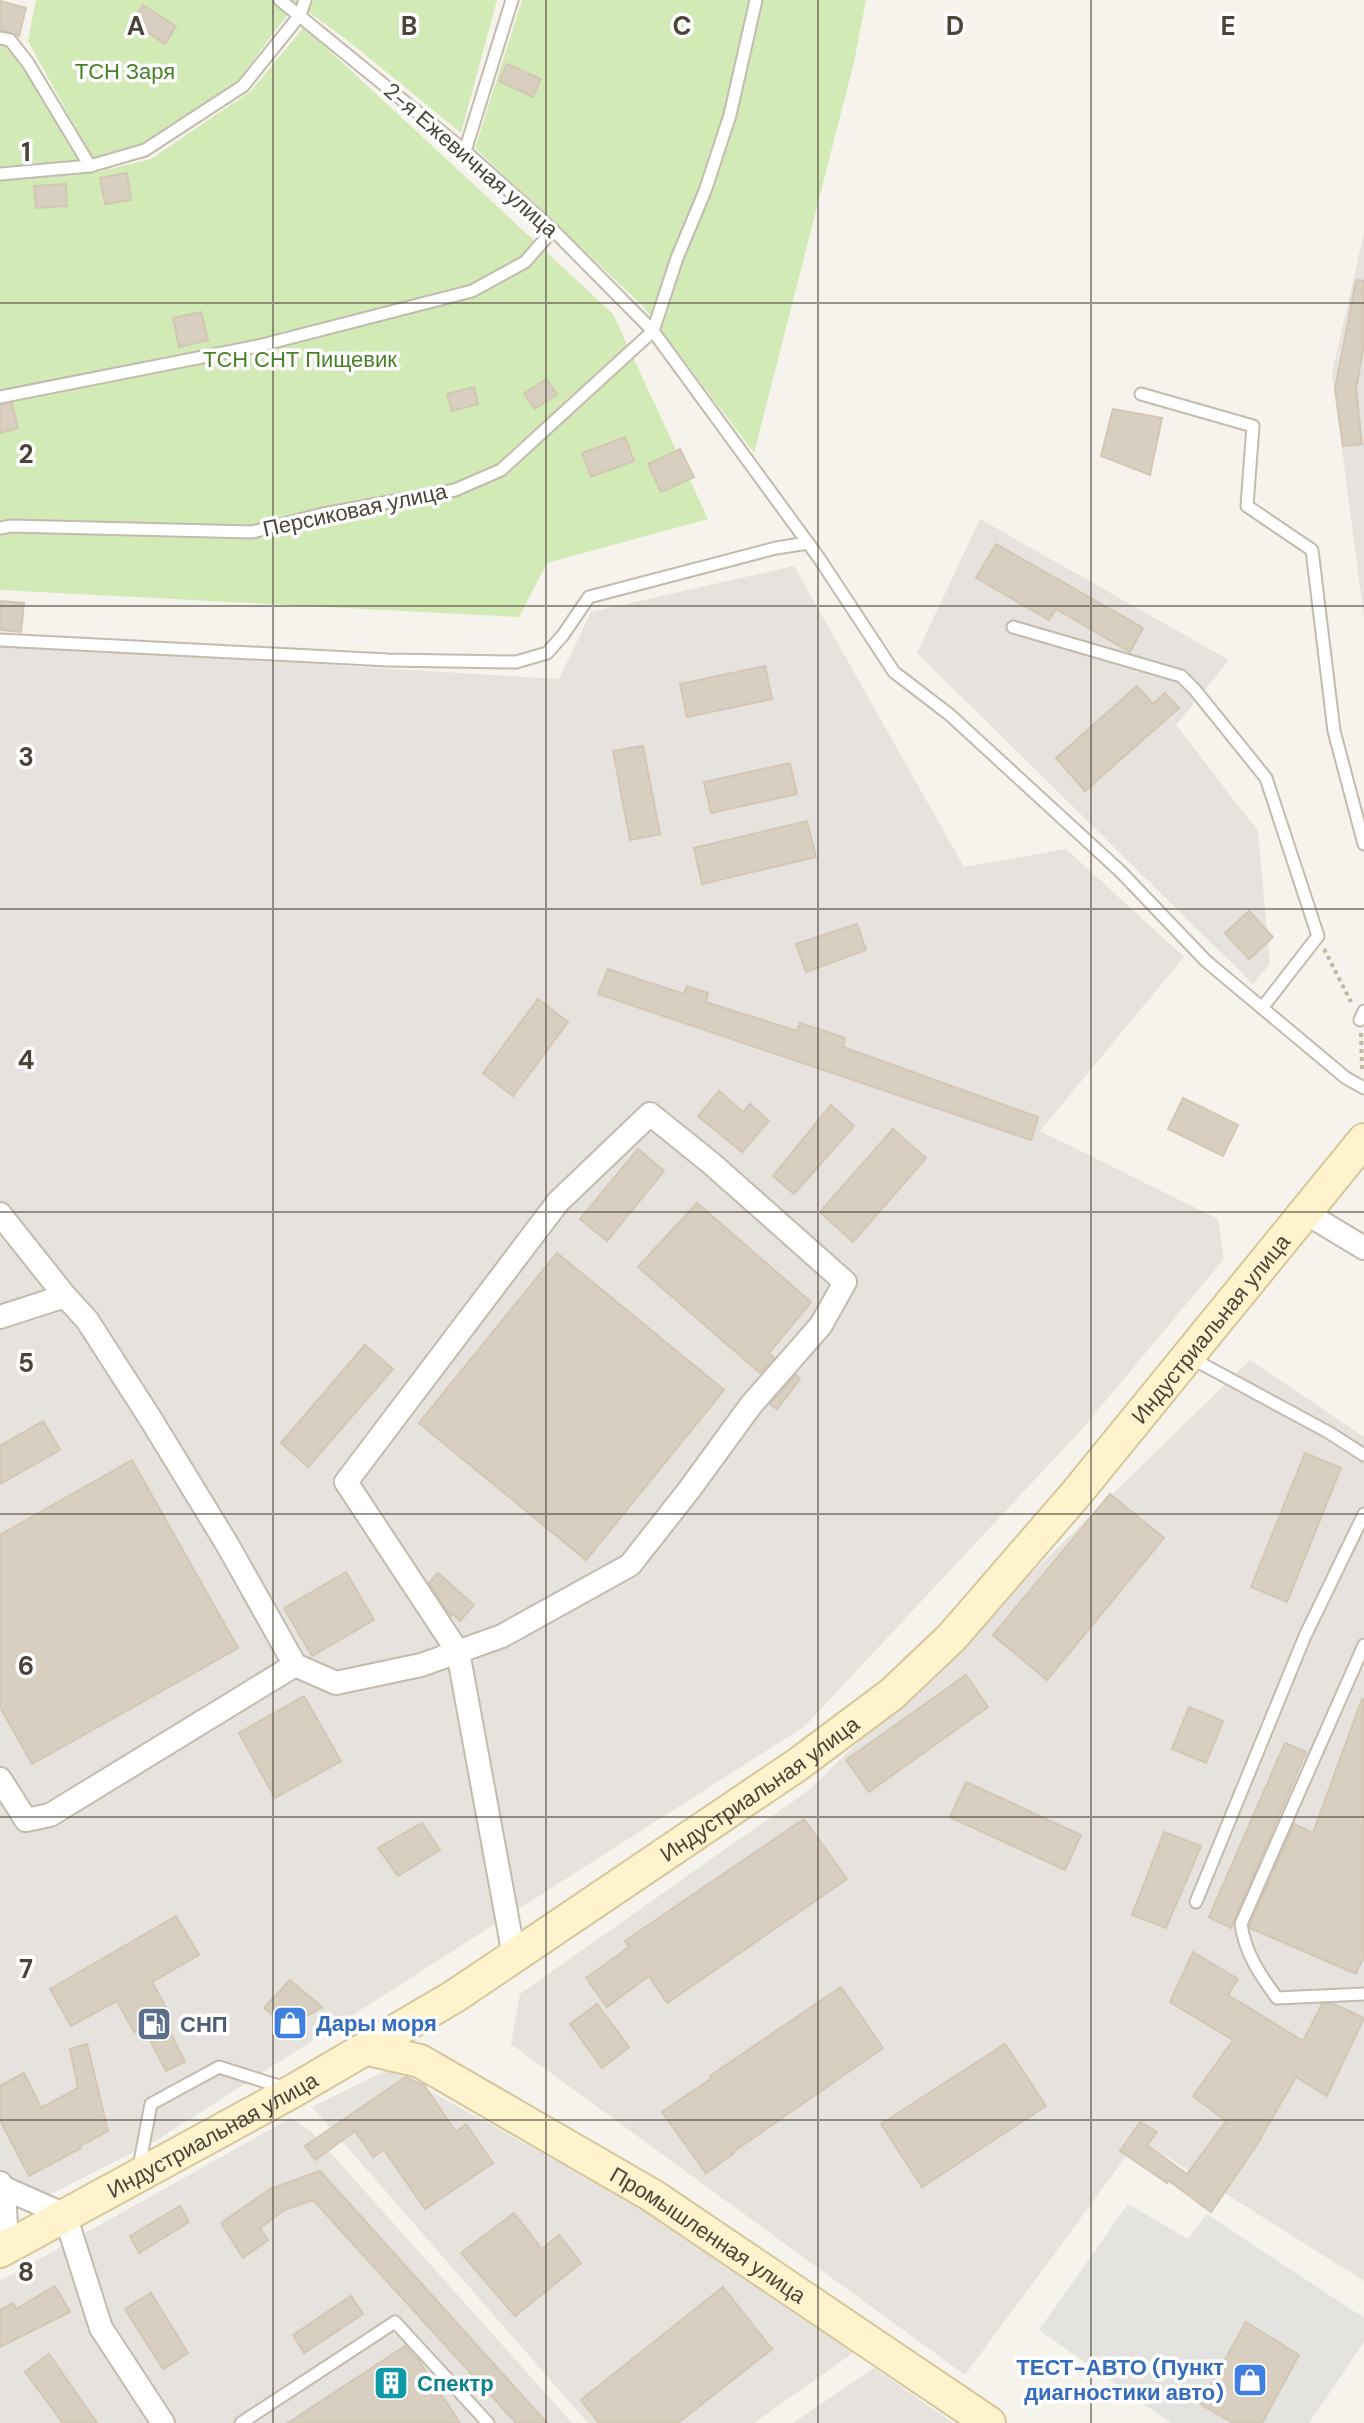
<svg xmlns="http://www.w3.org/2000/svg" width="1364" height="2423" viewBox="0 0 1364 2423" font-family="'DM Sans',sans-serif">
<rect width="100%" height="100%" fill="#f6f3ec"/>
<!-- industrial -->
<g fill="#e6e2dd">
<polygon points="1364,233 1364,618 1332,373"/>
<polygon points="980,519 1229,660 1176,725 1258,831 1270,964 1253,984 917,653"/>
<polygon points="794,566 964,867 1066,849 1184,957 1040,1131 1218,1219 1224,1259 1083,1428 805,1726 157,2140 0,2220 0,645 559,679 591,612"/>
<polygon points="1250,1360 1364,1437 1364,2281 1139,2139 965,2375 511,2044 520,1994 809,1790"/>
<polygon points="389,2069 658,2216 857,2350 754,2423 588,2423 312,2107"/>
<polygon points="291,2118 312,2132 572,2423 0,2423 0,2281"/>
<polygon points="874,2368 953,2423 793,2423"/>
</g>
<!-- green -->
<g fill="#d2eab5">
<polygon points="36,0 497,0 461,133 346,39 296,3 237,82 143,144 93,160 28,41"/>
<polygon points="522,0 866,0 854,62 754,453 642,305 475,148"/>
<polygon points="304,27 613,314 708,519 547,563 519,617 0,590 0,41 24,46 94,173 151,159 251,91"/>
</g>
<!-- parking -->
<polygon fill="#e5e3e0" points="1128,2204 1188,2239 1207,2214 1364,2318 1364,2342 1309,2423 1171,2423 1039,2330"/>
<!-- building -->
<g fill="#d8cfc1" stroke="#d3c7b4" stroke-width="2">
<polygon points="0,1 26,8 19,36 0,30"/>
<polygon points="143,5 176,26 165,44 132,22"/>
<polygon points="507,64 541,79 533,97 499,81"/>
<polygon points="127,173 131,200 105,204 100,178"/>
<polygon points="66,184 67,206 36,208 34,186"/>
<polygon points="1356,280 1364,281 1364,344 1356,389 1362,444 1343,446 1335,389"/>
<polygon points="201,312 208,340 179,347 173,318"/>
<polygon points="546,379 557,394 535,409 524,394"/>
<polygon points="474,387 478,404 452,411 447,394"/>
<polygon points="12,403 18,428 0,433 0,405"/>
<polygon points="1113,409 1162,418 1150,475 1101,456"/>
<polygon points="625,437 634,461 591,477 582,453"/>
<polygon points="680,449 694,477 661,492 648,464"/>
<polygon points="996,544 1143,628 1130,652 1056,609 1049,620 976,578"/>
<polygon points="0,601 24,603 21,632 0,630"/>
<polygon points="765,666 772,699 687,717 680,684"/>
<polygon points="1137,686 1153,704 1165,693 1179,708 1085,791 1056,758"/>
<polygon points="643,746 660,834 630,840 613,751"/>
<polygon points="790,763 797,794 711,813 704,782"/>
<polygon points="807,821 816,857 702,884 694,848"/>
<polygon points="1249,911 1273,937 1249,959 1225,933"/>
<polygon points="857,924 866,950 806,972 796,944"/>
<polygon points="608,969 684,994 687,986 708,993 706,1002 797,1031 800,1023 845,1038 843,1047 1038,1117 1031,1140 598,994"/>
<polygon points="538,999 568,1022 513,1096 483,1073"/>
<polygon points="719,1091 743,1112 750,1104 769,1121 742,1152 698,1116"/>
<polygon points="1183,1098 1238,1125 1223,1156 1168,1129"/>
<polygon points="831,1105 854,1126 794,1194 773,1176"/>
<polygon points="893,1129 926,1158 853,1242 820,1212"/>
<polygon points="638,1149 664,1171 607,1241 580,1219"/>
<polygon points="697,1203 811,1302 769,1353 774,1358 760,1373 638,1267"/>
<polygon points="557,1253 724,1390 586,1560 419,1423"/>
<polygon points="365,1345 393,1369 308,1467 281,1443"/>
<polygon points="796,1375 800,1379 777,1409 770,1404"/>
<polygon points="43,1421 60,1450 0,1484 0,1446"/>
<polygon points="1305,1453 1341,1468 1287,1602 1251,1587"/>
<polygon points="132,1460 238,1648 32,1764 0,1707 0,1535"/>
<polygon points="1110,1494 1164,1538 1047,1680 993,1635"/>
<polygon points="346,1572 374,1620 312,1656 284,1608"/>
<polygon points="438,1573 474,1605 460,1621 453,1614 451,1616 429,1583"/>
<polygon points="966,1675 988,1707 869,1792 846,1760"/>
<polygon points="304,1696 341,1761 275,1798 239,1733"/>
<polygon points="1362,1699 1364,1699 1364,1956 1356,1974 1250,1928 1250,1925 1294,1824 1313,1833"/>
<polygon points="1189,1707 1223,1721 1206,1763 1172,1749"/>
<polygon points="1285,1743 1306,1752 1231,1928 1209,1917"/>
<polygon points="966,1782 1081,1835 1065,1870 950,1817"/>
<polygon points="804,1819 847,1879 667,2003 649,1976 607,2007 586,1978 629,1947 625,1941"/>
<polygon points="422,1823 440,1850 398,1876 378,1848"/>
<polygon points="1164,1832 1201,1846 1166,1928 1132,1915"/>
<polygon points="176,1916 199,1955 152,1982 169,2013 162,2016 185,2062 166,2071 143,2026 134,2032 117,2001 71,2026 50,1989"/>
<polygon points="1193,1952 1238,1979 1228,1995 1303,2041 1322,2004 1334,2004 1364,2018 1327,2096 1296,2077 1256,2146 1211,2212 1169,2181 1167,2183 1120,2151 1140,2122 1157,2132 1147,2145 1187,2174 1226,2121 1193,2096 1233,2040 1170,2002"/>
<polygon points="290,1980 322,2007 287,2027 264,2008"/>
<polygon points="841,1987 883,2048 733,2152 734,2153 706,2173 662,2112 712,2078 710,2076"/>
<polygon points="597,2004 629,2047 602,2068 570,2024"/>
<polygon points="87,2044 108,2131 80,2146 81,2148 29,2176 0,2120 0,2086 24,2073 41,2108 78,2088 70,2049"/>
<polygon points="1005,2044 1046,2106 922,2187 881,2124"/>
<polygon points="406,2077 424,2085 456,2132 466,2124 493,2163 425,2209 384,2150 373,2157 355,2131 315,2160 305,2146"/>
<polygon points="320,2171 547,2423 516,2423 313,2200 284,2210 260,2228 268,2240 243,2258 221,2223 270,2189"/>
<polygon points="180,2206 189,2222 139,2253 130,2236"/>
<polygon points="514,2213 542,2249 559,2235 581,2263 515,2316 461,2253"/>
<polygon points="55,2286 70,2312 0,2347 0,2310 13,2303 16,2309"/>
<polygon points="723,2287 772,2349 678,2423 599,2423 581,2400"/>
<polygon points="151,2293 188,2353 163,2369 125,2309"/>
<polygon points="351,2296 363,2314 304,2353 293,2335"/>
<polygon points="1246,2322 1299,2355 1262,2423 1233,2423 1200,2404"/>
<polygon points="405,2346 420,2362 460,2423 288,2423"/>
<polygon points="49,2354 97,2423 63,2423 25,2372"/>
</g>
<g fill="none" stroke-linecap="round" stroke-linejoin="round">
<!-- lane casing -->
<g stroke="#c2bbae" stroke-width="15">
<g id="lane">
<polyline points="280,0 465,151 553,230 653,331 819,558 894,672 950,715 1121,872 1206,961 1346,1078 1364,1088"/>
<polyline points="0,38 10,40 28,63 90,166"/>
<polyline points="465,151 512,0"/>
<polyline points="0,174 90,166 145,150 243,86 300,15 305,0"/>
<polyline points="1141,394 1253,426 1247,506 1312,550 1334,731 1364,844"/>
<polyline points="0,397 258,346 472,291 525,262 553,230"/>
<polyline points="0,528 11,526 252,532 323,514 455,490 501,470 653,331 677,258 705,191 730,115 756,0"/>
<polyline points="1013,627 1181,676 1195,690 1266,778 1318,936 1262,1008"/>
<polyline points="0,640 388,660 516,662 547,653 563,635 589,597 776,548 808,543"/>
<polyline points="1360,1020 1364,1011"/>
<polyline points="1191,1358 1328,1432 1364,1455"/>
<polyline points="1196,1902 1305,1636 1364,1514"/>
<path d="M 1364,1994 L 1277,1998 C 1260,1975 1245,1953 1241,1924 L 1364,1645"/>
<polyline points="139,2167 151,2104 219,2067 285,2088"/>
<polyline points="241,2423 395,2322 488,2423"/>
</g>
</g>
<!-- street casing -->
<g stroke="#c2bbae" stroke-width="26">
<g id="street">
<polyline points="1306,1213 1364,1248"/>
<polyline points="0,1214 65,1296 0,1317"/>
<polyline points="65,1296 87,1320 150,1418 227,1544 295,1665 336,1683 421,1665 502,1636 630,1565 689,1490 751,1405 821,1325 845,1282 712,1164 650,1114 558,1202 346,1482 458,1652 514,1956"/>
<polyline points="0,1779 26,1820 50,1815 295,1665"/>
<polyline points="0,2183 4,2188 65,2215 101,2328 163,2423"/>
<polyline points="4,2188 7,2248"/>
</g>
</g>
<!-- secondary casing -->
<g stroke="#d6c79b" stroke-width="36">
<g id="secondary">
<path id="s1" d="M 368,2049 L 420,2061 L 653,2196 L 989,2423"/>
<path id="s2" d="M 0,2251 L 293,2091 L 455,1996 L 797,1765 L 892,1694 L 952,1637 L 1075,1495 L 1364,1140"/>
</g>
</g>
<!-- path -->
<g stroke="#c4b79f" stroke-width="4" stroke-dasharray="4 4" stroke-linecap="butt">
<polyline points="1324,949 1351,1002"/>
<polyline points="1361,1033 1362,1072"/>
</g>
<!-- lane -->
<use href="#lane" stroke="#fff" stroke-width="11"/>
<!-- street -->
<use href="#street" stroke="#fff" stroke-width="22"/>
<!-- secondary -->
<use href="#secondary" stroke="#fff3cd" stroke-width="32"/>
</g>
<!-- grid -->
<path fill="none" stroke="#4b4439" stroke-width="2" stroke-opacity="0.55" d="M 273,0 L 273,2423M 546,0 L 546,2423M 818,0 L 818,2423M 1091,0 L 1091,2423M 0,303 L 1364,303M 0,606 L 1364,606M 0,909 L 1364,909M 0,1212 L 1364,1212M 0,1514 L 1364,1514M 0,1817 L 1364,1817M 0,2120 L 1364,2120"/>
<!-- icons -->
<defs>
<g id="shop-square" transform="scale(1.8)"><rect x="-9" y="-9" width="18" height="18" rx="4" fill="#3f7fe0" stroke="#fff"/><path d="M-5-2.5h2.3a2.7 3.5 0 0 1 5.4 0H5L5.5 6h-11ZM-1.5-2.5h3a1.5 2.3 0 0 0-3 0Z" fill="#fff"/></g>
<g id="fuel-square" transform="scale(1.8)"><rect x="-9" y="-9" width="18" height="18" rx="4" fill="#5c6f8a" stroke="#fff"/><path d="M-5.5-6h7V0h2V4h1.3V-2.5L3-4.5l.8-.8L6-3V5H2.5V1h-1V6h-7ZM-4.2-4.7v3.2H.2V-4.7Z" fill="#fff"/></g>
<g id="building-square" transform="scale(1.8)"><rect x="-9" y="-9" width="18" height="18" rx="4" fill="#0f9aa8" stroke="#fff"/><path d="M-4-6H4V6H1V3H-1V6H-4ZM-2.5-4.3h1.7v1.8h-1.7ZM.8-4.3h1.7v1.8H.8ZM-2.5-1h1.7V.8h-1.7ZM.8-1h1.7V.8H.8Z" fill="#fff"/></g>
</defs>
<g fill-rule="evenodd">
<use href="#shop-square" x="290" y="2023"/>
<use href="#fuel-square" x="154" y="2024"/>
<use href="#shop-square" x="1250" y="2380"/>
<use href="#building-square" x="391" y="2383"/>
</g>
<g text-anchor="middle" dominant-baseline="central" stroke-width="7" stroke-linejoin="round" paint-order="stroke">
<!-- park labels -->
<g font-size="22" fill="#4a7f2a" stroke="#fff">
<text x="125" y="71">ТСН Заря</text>
<text x="300" y="359">ТСН СНТ Пищевик</text>
</g>
<!-- street labels -->
<g font-size="22" fill="#4b4439" stroke="#fff">
<text transform="translate(471 160) rotate(41)">2-я Ежевичная улица</text>
<text transform="translate(355 510) rotate(-12)">Персиковая улица</text>
<text stroke="none"><textPath href="#s2" startOffset="1538">Индустриальная улица</textPath></text>
<text stroke="none"><textPath href="#s2" startOffset="890">Индустриальная улица</textPath></text>
<text stroke="none"><textPath href="#s2" startOffset="242">Индустриальная улица</textPath></text>
<text stroke="none"><textPath href="#s1" startOffset="390">Промышленная улица</textPath></text>
</g>
<!-- shop labels -->
<g font-size="22" font-weight="bold" fill="#366cbe" stroke="#fff" text-anchor="start">
<text x="316" y="2023">Дары моря</text>
<text x="1224" y="2367" text-anchor="end">ТЕСТ-АВТО (Пункт<tspan x="1224" dy="25">диагностики авто)</tspan></text>
</g>
<!-- service labels -->
<g font-size="22" font-weight="bold" fill="#4e5e75" stroke="#fff" text-anchor="start">
<text x="180" y="2024">СНП</text>
</g>
<!-- culture labels -->
<g font-size="22" font-weight="bold" fill="#0d838f" stroke="#fff" text-anchor="start">
<text x="417" y="2383">Спектр</text>
</g>
</g>
<g font-size="26" text-anchor="middle" font-weight="bold" fill="#4b4439" stroke="#fff" stroke-width="7" stroke-linejoin="round" paint-order="stroke">
<text x="136" y="35">A</text>
<text x="409" y="35">B</text>
<text x="682" y="35">C</text>
<text x="955" y="35">D</text>
<text x="1228" y="35">E</text>
<text x="26" y="161">1</text>
<text x="26" y="463">2</text>
<text x="26" y="766">3</text>
<text x="26" y="1069">4</text>
<text x="26" y="1372">5</text>
<text x="26" y="1675">6</text>
<text x="26" y="1978">7</text>
<text x="26" y="2281">8</text>
</g>
</svg>
